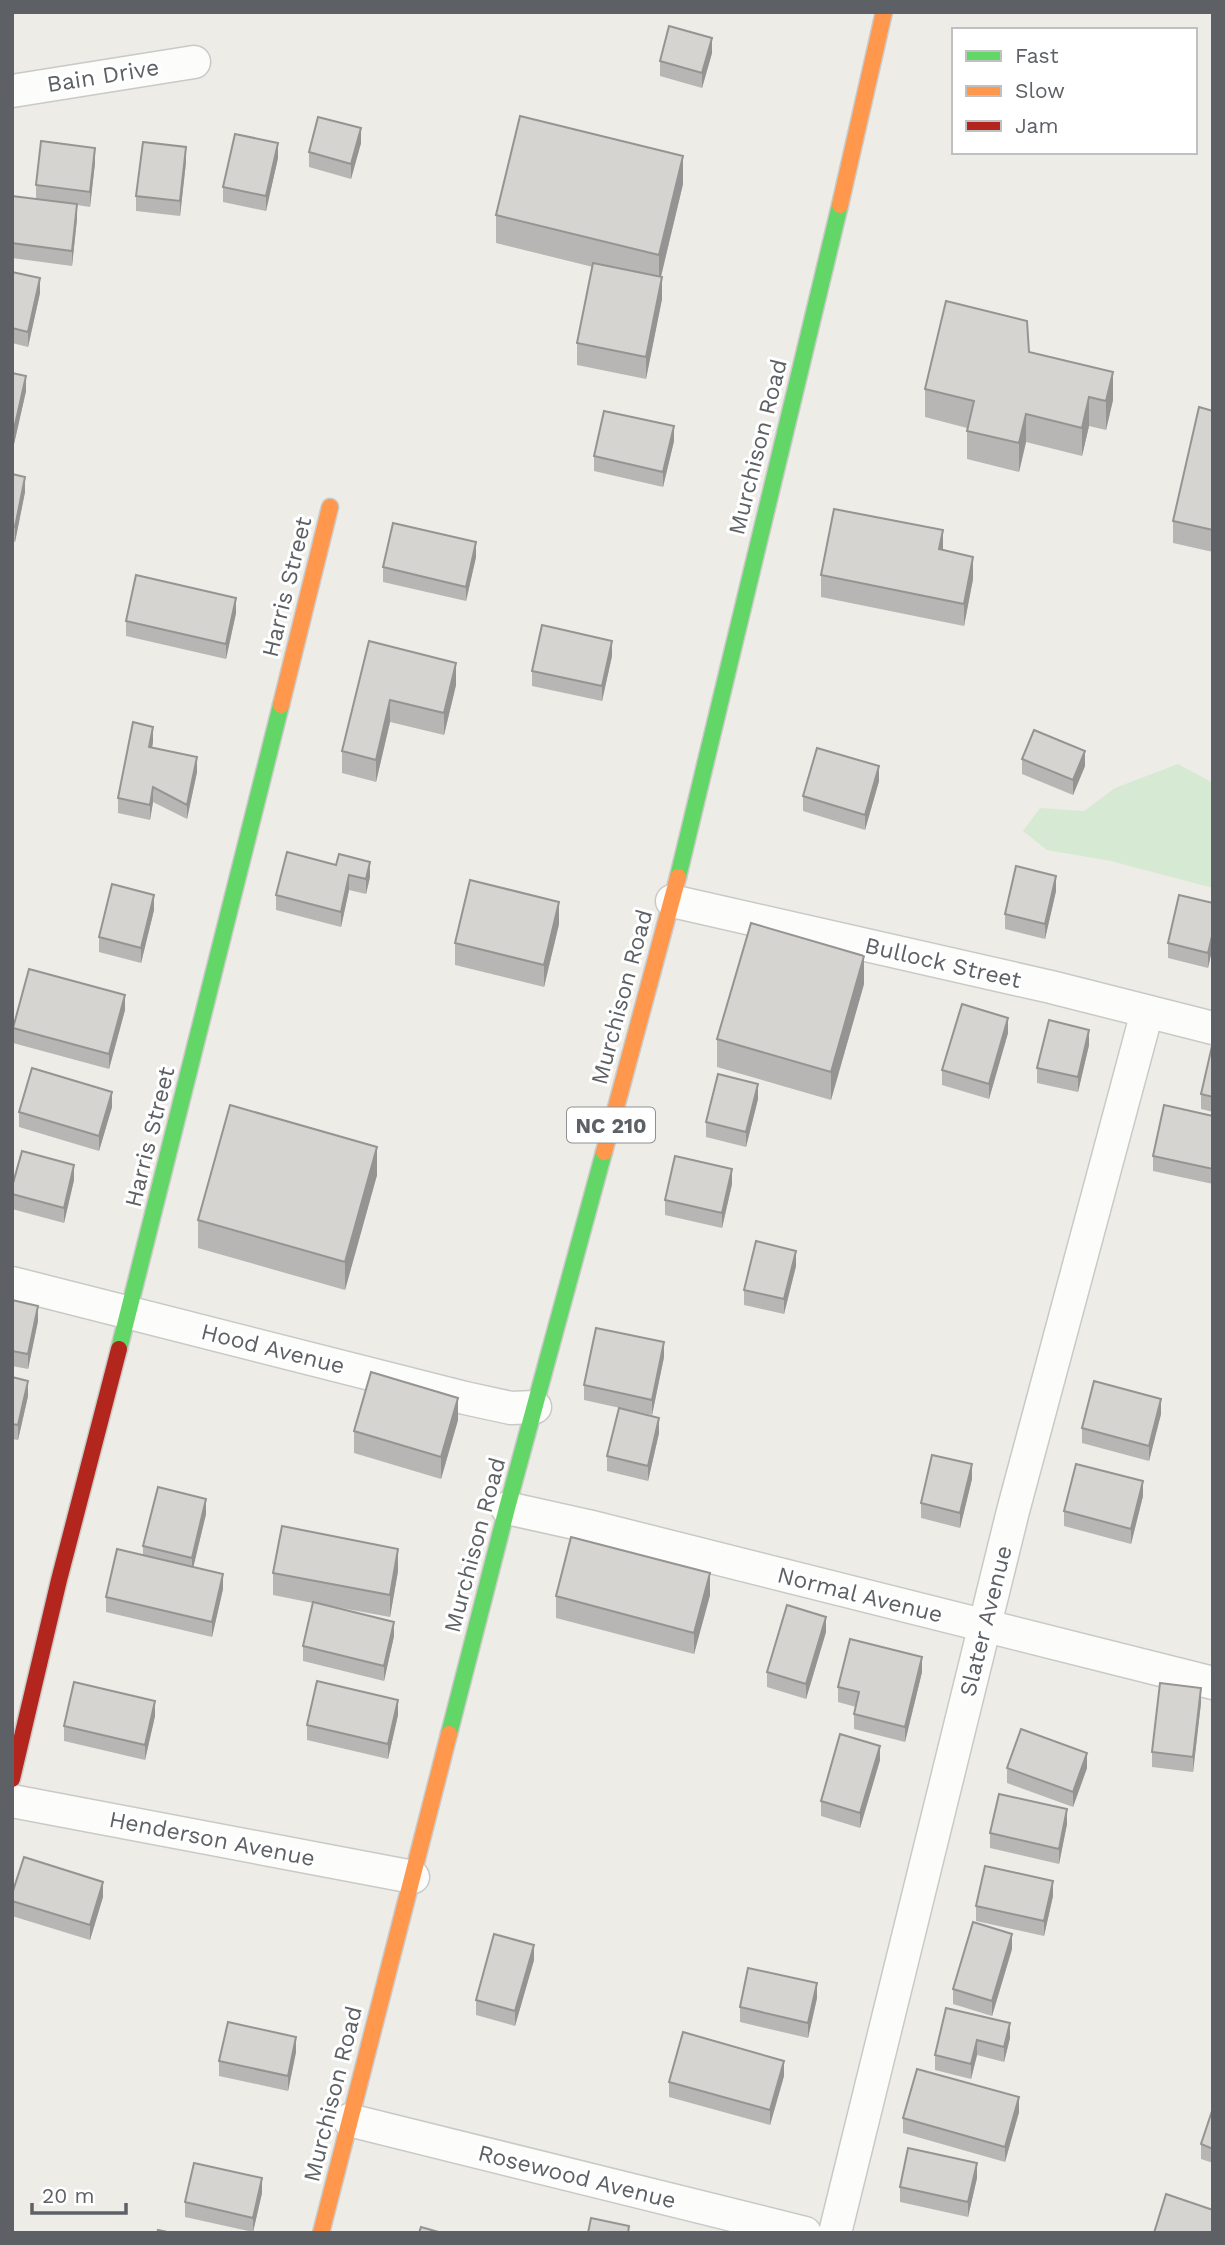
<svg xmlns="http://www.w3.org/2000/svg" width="1225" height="2245" viewBox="0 0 1225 2245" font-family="'Work Sans',sans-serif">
<rect width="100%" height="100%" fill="#edece7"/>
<!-- green -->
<polygon fill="#d6e9d3" points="1178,764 1213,783 1213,888 1111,861 1047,850 1023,831 1040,808 1084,811 1115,788"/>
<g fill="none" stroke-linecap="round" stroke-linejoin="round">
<!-- street casing -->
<g stroke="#c9c9c8" stroke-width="35">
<g id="street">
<polyline points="12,91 194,62"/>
<polyline points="672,901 1051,987 1213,1028"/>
<polyline points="12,1283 465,1398 511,1408 535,1407"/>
<polyline points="507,1508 588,1526 1213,1683"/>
<polyline points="12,1801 413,1877"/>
<polyline points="349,2120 805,2233"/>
<polyline points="835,2233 1013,1511 1147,1012"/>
</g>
</g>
<!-- fast casing -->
<g stroke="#cacac9" stroke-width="19">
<g id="fast">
<polyline points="678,877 840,205"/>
<polyline points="119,1349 281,705"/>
<polyline points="449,1734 507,1508 604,1152"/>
</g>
</g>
<!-- slow casing -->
<g stroke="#cacac9" stroke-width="19">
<g id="slow">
<polyline points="840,205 884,12"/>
<polyline points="281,705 330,507"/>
<polyline points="604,1152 678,877"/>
<polyline points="321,2233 449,1734"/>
</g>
</g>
<!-- jam casing -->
<g stroke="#cacac9" stroke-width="19">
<polyline id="jam" points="12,1779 59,1580 119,1349"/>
</g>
<!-- street -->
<use href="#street" stroke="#fcfcfb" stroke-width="32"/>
<!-- fast -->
<use href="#fast" stroke="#63d668" stroke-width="16"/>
<!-- slow -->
<use href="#slow" stroke="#ff974d" stroke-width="16"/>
<!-- jam -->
<use href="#jam" stroke="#b3261e" stroke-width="16"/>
</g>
<!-- wall -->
<g fill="#b7b6b4">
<polygon points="712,53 702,88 660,76 660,61"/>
<polygon points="361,143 351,179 309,167 309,152"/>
<polygon points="278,158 266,211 223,202 223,187"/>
<polygon points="186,162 180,216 136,211 136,196"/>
<polygon points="95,163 90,207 77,205 77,219 72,266 12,258 12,196 36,199 36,185"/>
<polygon points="683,184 661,277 662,299 646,379 577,365 577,343 593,267 496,243 496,215"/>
<polygon points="12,272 40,293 28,347 12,343"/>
<polygon points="1029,352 1113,400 1106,430 1089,426 1082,456 1026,442 1019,472 967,459 967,428 925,417 925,389"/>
<polygon points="12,373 26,391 14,444 12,443"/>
<polygon points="1213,411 1213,552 1173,543 1173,521"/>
<polygon points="674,441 663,487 594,471 594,456"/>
<polygon points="12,474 25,492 15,542 12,541"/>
<polygon points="476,557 466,601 383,582 383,567"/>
<polygon points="821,575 973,579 964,626 821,597"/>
<polygon points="236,613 226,659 126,636 126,621"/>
<polygon points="369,641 456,685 444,735 390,722 376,782 342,773 342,751"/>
<polygon points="612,656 602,701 532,686 532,671"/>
<polygon points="153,742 152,748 197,772 187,819 153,802 150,820 118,813 118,798"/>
<polygon points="1022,759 1085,766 1073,795 1022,774"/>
<polygon points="879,781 865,830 803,811 803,796"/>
<polygon points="287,852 370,877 366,894 349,890 341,927 276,910 276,895"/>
<polygon points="1056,891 1045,939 1005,929 1005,914"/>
<polygon points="1213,903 1208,968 1168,958 1168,943"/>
<polygon points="154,910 141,963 99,952 99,937"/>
<polygon points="559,924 544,987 455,965 455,943"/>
<polygon points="864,984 831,1100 717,1067 717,1039"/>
<polygon points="125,1010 109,1069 13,1043 13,1028"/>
<polygon points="1008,1033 989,1099 942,1085 942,1070"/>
<polygon points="1089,1045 1078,1092 1037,1083 1037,1068"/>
<polygon points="1213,1046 1213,1112 1201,1109 1201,1094"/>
<polygon points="758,1099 746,1147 706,1137 706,1122"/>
<polygon points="112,1107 99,1151 19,1127 19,1112"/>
<polygon points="1213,1116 1213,1184 1153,1171 1153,1156"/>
<polygon points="377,1175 345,1290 198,1248 198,1220"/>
<polygon points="74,1180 64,1223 12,1209 12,1187"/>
<polygon points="732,1184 722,1228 665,1215 665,1200"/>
<polygon points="796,1266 784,1314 744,1305 744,1290"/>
<polygon points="12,1300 38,1321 28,1369 12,1366"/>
<polygon points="664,1357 652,1415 584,1400 584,1385"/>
<polygon points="12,1377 28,1396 18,1440 12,1439"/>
<polygon points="1161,1414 1149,1461 1082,1443 1082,1428"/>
<polygon points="458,1420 441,1479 354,1453 354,1431"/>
<polygon points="659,1433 648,1481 607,1471 607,1456"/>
<polygon points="972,1479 960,1528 921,1518 921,1503"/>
<polygon points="1143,1496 1131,1544 1064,1526 1064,1511"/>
<polygon points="206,1514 193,1567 223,1589 212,1637 106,1612 106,1597 143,1555 143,1546"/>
<polygon points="398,1571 390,1617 325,1605 394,1636 384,1681 303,1661 303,1646 313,1603 273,1595 273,1573"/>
<polygon points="710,1595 694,1654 556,1618 556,1596"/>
<polygon points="826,1632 806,1699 767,1687 767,1672"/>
<polygon points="922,1672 905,1742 854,1729 854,1714 856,1707 838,1702 838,1687"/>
<polygon points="1201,1703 1193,1772 1152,1767 1152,1752"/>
<polygon points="398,1715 388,1759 307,1740 307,1725"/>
<polygon points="155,1716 145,1760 64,1741 64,1726"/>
<polygon points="880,1760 860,1828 821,1816 821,1801"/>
<polygon points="1007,1768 1087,1768 1073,1807 1007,1783"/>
<polygon points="1067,1824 1059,1864 990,1848 990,1833"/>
<polygon points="12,1894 103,1897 90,1940 12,1916"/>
<polygon points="1053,1896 1044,1936 976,1921 976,1906"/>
<polygon points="1012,1949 992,2016 953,2004 953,1989"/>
<polygon points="534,1960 515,2026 476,2015 476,2000"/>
<polygon points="817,1998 808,2038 740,2022 740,2007"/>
<polygon points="946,2008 1010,2038 1004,2062 977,2055 971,2079 935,2070 935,2055"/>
<polygon points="296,2052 288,2091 219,2076 219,2061"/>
<polygon points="784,2076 770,2125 669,2097 669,2082"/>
<polygon points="1213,2108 1213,2163 1201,2159 1201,2144"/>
<polygon points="1019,2112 1005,2162 903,2133 903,2118"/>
<polygon points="977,2178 968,2217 900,2202 900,2187"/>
<polygon points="262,2193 253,2232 185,2217 185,2202"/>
</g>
<!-- shaded-wall -->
<g fill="#959492">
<polygon points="712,38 712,53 702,88 702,73"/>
<polygon points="361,128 361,143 351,179 351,164"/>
<polygon points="278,143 278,158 266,211 266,196"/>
<polygon points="186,147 186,162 180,216 180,201"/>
<polygon points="95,148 95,163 90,207 90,192"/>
<polygon points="683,156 683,184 659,284 659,255"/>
<polygon points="77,204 77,219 72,266 72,251"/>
<polygon points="662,277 662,299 646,379 646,357"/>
<polygon points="40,278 40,293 28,347 28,332"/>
<polygon points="1113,372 1113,400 1106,430 1106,401"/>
<polygon points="26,376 26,391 14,444 14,429"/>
<polygon points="1089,397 1089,426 1082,456 1082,428"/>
<polygon points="1026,414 1026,442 1019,472 1019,443"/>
<polygon points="674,426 674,441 663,487 663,472"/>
<polygon points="25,477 25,492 15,542 15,527"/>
<polygon points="943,530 943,552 939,549"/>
<polygon points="476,542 476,557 466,601 466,587"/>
<polygon points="973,557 973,579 964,626 964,604"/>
<polygon points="236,598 236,613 226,659 226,644"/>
<polygon points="612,641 612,656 602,701 602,686"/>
<polygon points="456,663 456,685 444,735 444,713"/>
<polygon points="390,700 390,722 376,782 376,760"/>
<polygon points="153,727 153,742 149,762 149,747"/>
<polygon points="1085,751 1085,766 1073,795 1073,780"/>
<polygon points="197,757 197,772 187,819 187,805"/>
<polygon points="879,766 879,781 865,830 865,815"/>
<polygon points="153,787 153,802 150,820 150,805"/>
<polygon points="370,862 370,877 366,894 366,879"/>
<polygon points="349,875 349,890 341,927 341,912"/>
<polygon points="1056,876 1056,891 1045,939 1045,924"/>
<polygon points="154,895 154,910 141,963 141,948"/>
<polygon points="559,902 559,924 544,987 544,965"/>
<polygon points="1213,932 1213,947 1208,968 1208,953"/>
<polygon points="864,956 864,984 831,1100 831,1072"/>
<polygon points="125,995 125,1010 109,1069 109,1054"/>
<polygon points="1008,1018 1008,1033 989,1099 989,1084"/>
<polygon points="1089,1030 1089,1045 1078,1092 1078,1077"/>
<polygon points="758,1084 758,1099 746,1147 746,1132"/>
<polygon points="112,1092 112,1107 99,1151 99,1136"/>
<polygon points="377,1147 377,1175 345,1290 345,1262"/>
<polygon points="74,1165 74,1180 64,1223 64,1208"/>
<polygon points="732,1169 732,1184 722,1228 722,1213"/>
<polygon points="796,1251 796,1266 784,1314 784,1299"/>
<polygon points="38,1306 38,1321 28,1369 28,1354"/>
<polygon points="664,1342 664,1357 652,1415 652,1400"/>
<polygon points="28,1381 28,1396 18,1440 18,1425"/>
<polygon points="458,1398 458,1420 441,1479 441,1457"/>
<polygon points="1161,1399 1161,1414 1149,1461 1149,1446"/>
<polygon points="659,1418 659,1433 648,1481 648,1466"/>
<polygon points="972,1464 972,1479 960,1528 960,1513"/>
<polygon points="1143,1481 1143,1496 1131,1544 1131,1529"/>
<polygon points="206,1499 206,1514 192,1573 192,1558"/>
<polygon points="398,1549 398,1571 390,1617 390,1595"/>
<polygon points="710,1573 710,1595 694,1654 694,1633"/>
<polygon points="223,1574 223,1589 212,1637 212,1622"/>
<polygon points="826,1617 826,1632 806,1699 806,1684"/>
<polygon points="394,1622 394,1636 384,1681 384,1666"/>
<polygon points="922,1657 922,1672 905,1742 905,1727"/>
<polygon points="1201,1688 1201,1703 1193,1772 1193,1757"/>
<polygon points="398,1700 398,1715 388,1759 388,1744"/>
<polygon points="155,1701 155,1716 145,1760 145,1745"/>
<polygon points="880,1746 880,1760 860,1828 860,1813"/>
<polygon points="1087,1753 1087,1768 1073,1807 1073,1792"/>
<polygon points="1067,1809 1067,1824 1059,1864 1059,1849"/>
<polygon points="1053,1881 1053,1896 1044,1936 1044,1921"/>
<polygon points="103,1882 103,1897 90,1940 90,1925"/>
<polygon points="1012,1934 1012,1949 992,2016 992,2001"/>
<polygon points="534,1945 534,1960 515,2026 515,2011"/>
<polygon points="817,1983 817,1998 808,2038 808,2023"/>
<polygon points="1010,2023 1010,2038 1004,2062 1004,2047"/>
<polygon points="296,2037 296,2052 288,2091 288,2076"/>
<polygon points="977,2040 977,2055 971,2079 971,2064"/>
<polygon points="784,2061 784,2076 770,2125 770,2110"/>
<polygon points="1019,2097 1019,2112 1005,2162 1005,2147"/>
<polygon points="977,2163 977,2178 968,2217 968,2202"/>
<polygon points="262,2178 262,2193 253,2232 253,2218"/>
</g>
<!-- building -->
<g fill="#d5d4d1" stroke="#959492" stroke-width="2">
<polygon points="669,26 712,38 702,73 660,61"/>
<polygon points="520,116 683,156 659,255 496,215"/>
<polygon points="318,117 361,128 351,164 309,152"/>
<polygon points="235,134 278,143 266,196 223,187"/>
<polygon points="41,141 95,148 90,192 36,185"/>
<polygon points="143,142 186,147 180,201 136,196"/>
<polygon points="12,196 77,204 72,251 12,243"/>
<polygon points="593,263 662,277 646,357 577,343"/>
<polygon points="12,272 40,278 28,332 12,328"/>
<polygon points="946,301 1027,321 1029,352 1113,372 1106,401 1089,397 1082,428 1026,414 1019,443 967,431 974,401 925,389"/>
<polygon points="12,373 26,376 14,429 12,428"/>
<polygon points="1199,407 1213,411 1213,530 1173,521"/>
<polygon points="604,411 674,426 663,472 594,456"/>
<polygon points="12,474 25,477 15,527 12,526"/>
<polygon points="834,509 943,530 939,549 973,557 964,604 821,575"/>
<polygon points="393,523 476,542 466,587 383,567"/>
<polygon points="136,575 236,598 226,644 126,621"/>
<polygon points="542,625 612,641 602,686 532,671"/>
<polygon points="369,641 456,663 444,713 390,700 376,760 342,751"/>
<polygon points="133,722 153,727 149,747 197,757 187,805 153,787 150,805 118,798"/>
<polygon points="1034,730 1085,751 1073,780 1022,759"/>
<polygon points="817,748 879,766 865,815 803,796"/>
<polygon points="287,852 336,865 339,854 370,862 366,879 349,875 341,912 276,895"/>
<polygon points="1016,866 1056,876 1045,924 1005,914"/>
<polygon points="470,880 559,902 544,965 455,943"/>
<polygon points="112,884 154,895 141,948 99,937"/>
<polygon points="1179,895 1213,903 1213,932 1208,953 1168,943"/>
<polygon points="751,923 864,956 831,1072 717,1039"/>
<polygon points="29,969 125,995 109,1054 13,1028"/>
<polygon points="962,1004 1008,1018 989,1084 942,1070"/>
<polygon points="1049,1020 1089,1030 1078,1077 1037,1068"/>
<polygon points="1212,1046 1213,1046 1213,1097 1201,1094"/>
<polygon points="32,1068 112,1092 99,1136 19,1112"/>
<polygon points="718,1074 758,1084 746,1132 706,1122"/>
<polygon points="230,1105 377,1147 345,1262 198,1220"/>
<polygon points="1164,1105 1213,1116 1213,1169 1153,1156"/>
<polygon points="22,1151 74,1165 64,1208 12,1194 12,1187"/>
<polygon points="675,1156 732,1169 722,1213 665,1200"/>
<polygon points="756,1241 796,1251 784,1299 744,1290"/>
<polygon points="12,1300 38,1306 28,1354 12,1351"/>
<polygon points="596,1328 664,1342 652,1400 584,1385"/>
<polygon points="371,1372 458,1398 441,1457 354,1431"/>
<polygon points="12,1377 28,1381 18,1425 12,1424"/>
<polygon points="1094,1381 1161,1399 1149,1446 1082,1428"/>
<polygon points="619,1408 659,1418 648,1466 607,1456"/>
<polygon points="932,1455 972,1464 960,1513 921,1503"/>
<polygon points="1076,1464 1143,1481 1131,1529 1064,1511"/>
<polygon points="158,1487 206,1499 192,1558 143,1546"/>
<polygon points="282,1526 398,1549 390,1595 273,1573"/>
<polygon points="571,1537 710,1573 694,1633 556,1596"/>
<polygon points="117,1549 223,1574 212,1622 106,1597"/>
<polygon points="313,1602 394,1622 384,1666 303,1646"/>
<polygon points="787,1605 826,1617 806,1684 767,1672"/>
<polygon points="850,1639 922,1657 905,1727 854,1714 859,1692 838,1687"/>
<polygon points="317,1681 398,1700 388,1744 307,1725"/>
<polygon points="74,1682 155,1701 145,1745 64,1726"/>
<polygon points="1160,1683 1201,1688 1193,1757 1152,1752"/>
<polygon points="1021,1729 1087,1753 1073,1792 1007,1768"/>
<polygon points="840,1734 880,1746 860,1813 821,1801"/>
<polygon points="999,1794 1067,1809 1059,1849 990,1833"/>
<polygon points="24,1857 103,1882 90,1925 12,1901 12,1894"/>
<polygon points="985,1866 1053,1881 1044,1921 976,1906"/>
<polygon points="973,1922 1012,1934 992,2001 953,1989"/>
<polygon points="494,1934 534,1945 515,2011 476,2000"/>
<polygon points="748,1968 817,1983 808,2023 740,2007"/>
<polygon points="946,2008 1010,2023 1004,2047 977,2040 971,2064 935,2055"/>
<polygon points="228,2022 296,2037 288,2076 219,2061"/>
<polygon points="683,2032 784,2061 770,2110 669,2082"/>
<polygon points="917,2069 1019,2097 1005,2147 903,2118"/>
<polygon points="1213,2108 1213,2149 1201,2144"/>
<polygon points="908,2148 977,2163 968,2202 900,2187"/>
<polygon points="194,2163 262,2178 253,2218 185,2202"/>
<polygon points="1166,2194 1213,2210 1213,2233 1154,2233"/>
<polygon points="591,2218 629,2226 628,2233 588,2233"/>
<polygon points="421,2227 442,2233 419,2233"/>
<polygon points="158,2230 172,2233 157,2233"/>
</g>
<g text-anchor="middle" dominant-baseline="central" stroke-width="6" stroke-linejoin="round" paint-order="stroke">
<!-- shield labels -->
<rect fill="#fff" stroke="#8e9094" stroke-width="2" x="567" y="1107.5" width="88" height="35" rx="5"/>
<g font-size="21" font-weight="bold" fill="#5d6166">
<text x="611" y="1125">NC 210</text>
</g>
<!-- street labels -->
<g font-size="23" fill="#5d6166" stroke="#fff">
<text transform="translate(103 76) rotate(-9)">Bain Drive</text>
<text transform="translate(758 447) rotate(-76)">Murchison Road</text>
<text transform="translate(287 587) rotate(-76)">Harris Street</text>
<text transform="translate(943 963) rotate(13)">Bullock Street</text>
<text transform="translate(622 997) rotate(-75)">Murchison Road</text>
<text transform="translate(150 1137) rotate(-76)">Harris Street</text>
<text transform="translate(273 1349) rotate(14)">Hood Avenue</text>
<text transform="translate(475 1545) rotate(-75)">Murchison Road</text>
<text transform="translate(860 1595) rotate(14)">Normal Avenue</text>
<text transform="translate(986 1621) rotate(-76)">Slater Avenue</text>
<text transform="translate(212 1839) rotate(11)">Henderson Avenue</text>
<text transform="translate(333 2094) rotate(-76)">Murchison Road</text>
<text transform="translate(577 2177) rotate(14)">Rosewood Avenue</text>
</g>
</g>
<!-- border -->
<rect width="1225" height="2245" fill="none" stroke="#5d6166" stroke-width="28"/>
<!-- legend -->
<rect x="952" y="28" width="245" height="126" fill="#ffffff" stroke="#bec0c2" stroke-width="2"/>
<rect x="966" y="51" width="35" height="10" fill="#63d668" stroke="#bec0c2" stroke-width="2"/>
<text x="1015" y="63" font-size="21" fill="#5d6166">Fast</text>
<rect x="966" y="86" width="35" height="10" fill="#ff974d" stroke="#bec0c2" stroke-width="2"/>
<text x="1015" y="98" font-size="21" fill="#5d6166">Slow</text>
<rect x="966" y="121" width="35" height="10" fill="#b3261e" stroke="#bec0c2" stroke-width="2"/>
<text x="1015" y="133" font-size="21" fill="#5d6166">Jam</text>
<!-- scale -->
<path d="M32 2203v10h94v-10" fill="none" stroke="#5d6166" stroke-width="3.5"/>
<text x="42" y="2203" font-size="21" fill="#5d6166" stroke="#ffffff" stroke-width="5" paint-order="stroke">20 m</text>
</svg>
